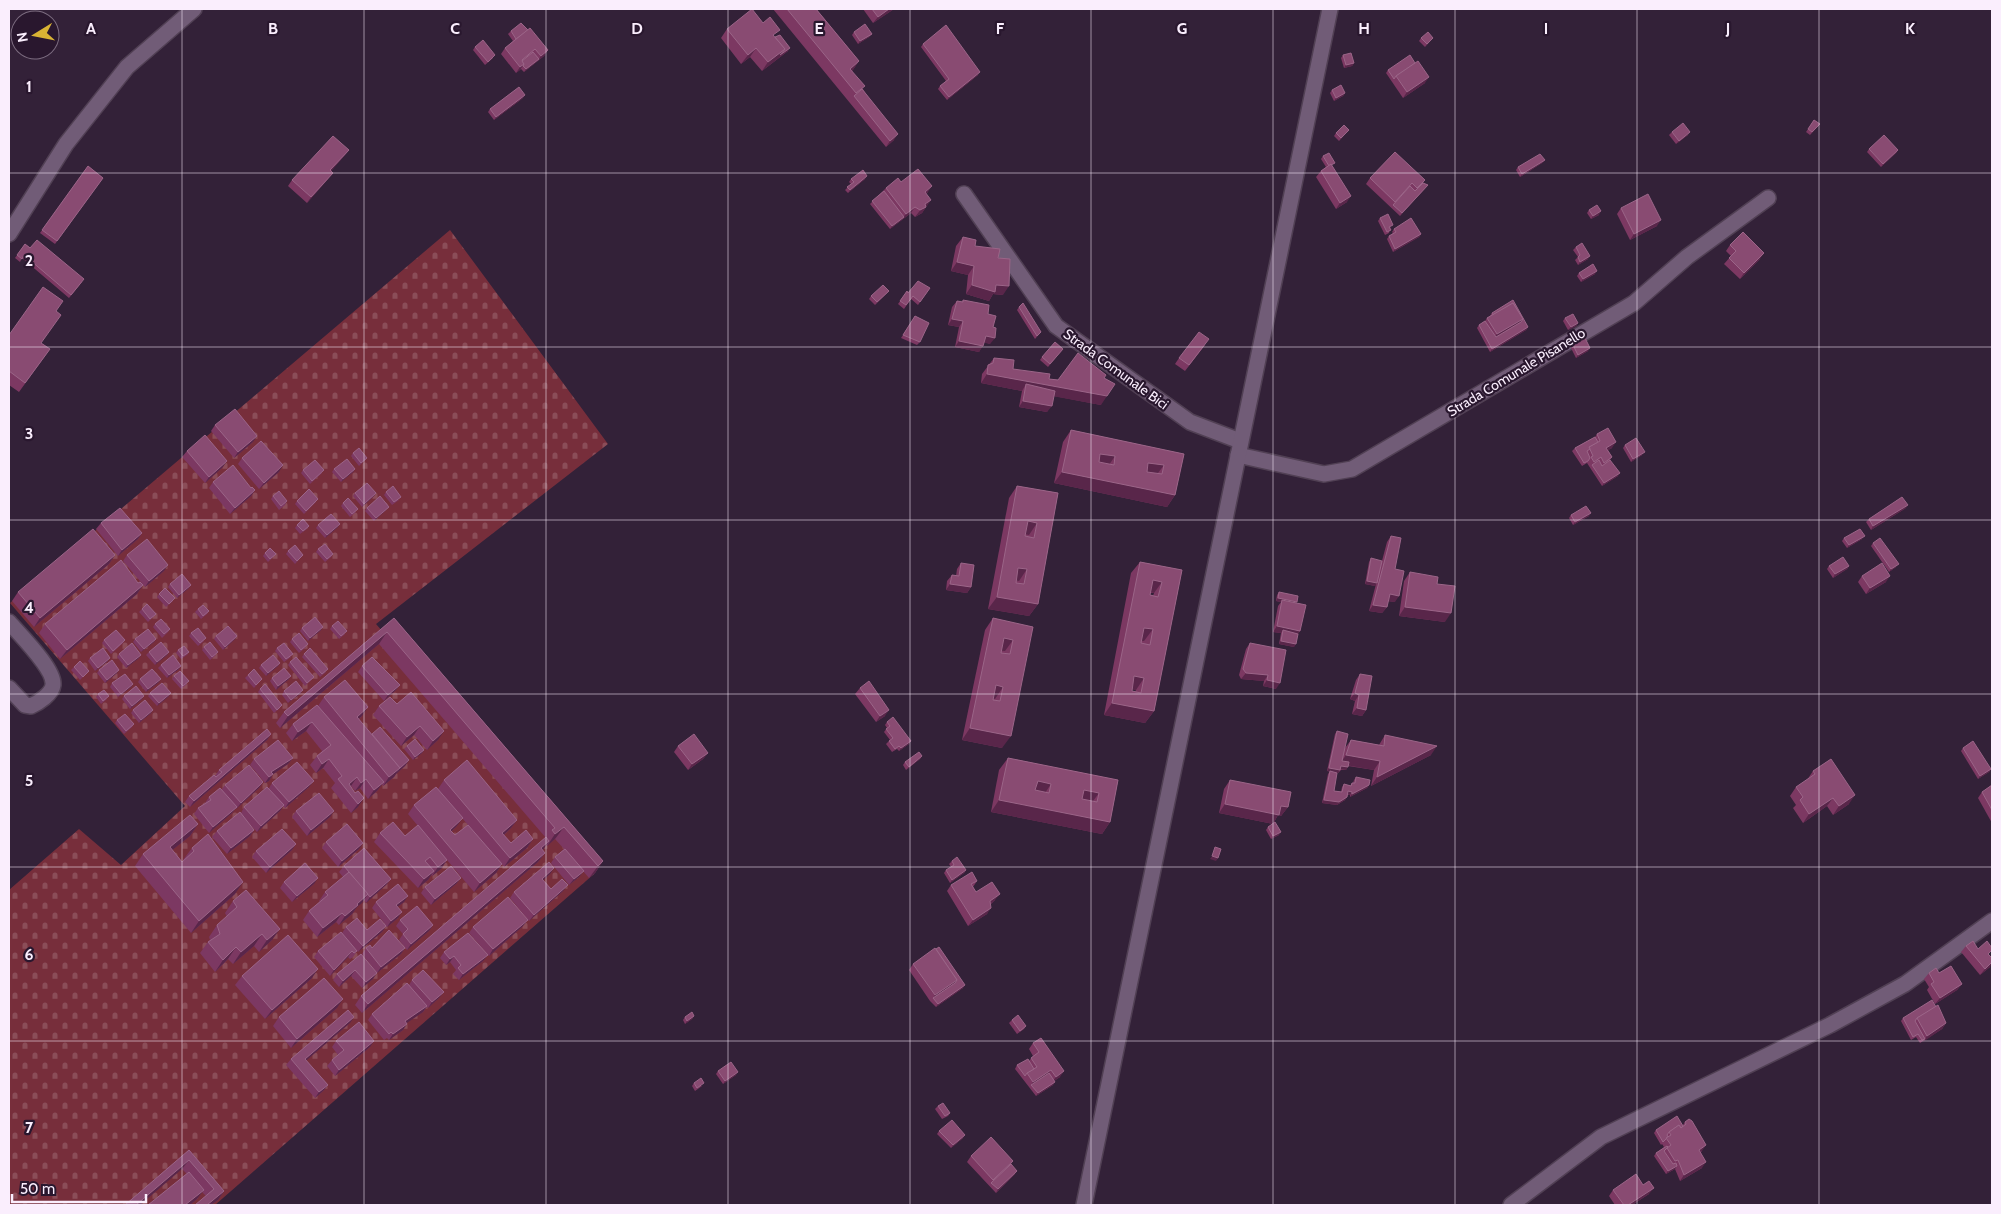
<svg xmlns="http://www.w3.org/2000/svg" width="2001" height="1214" viewBox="0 0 2001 1214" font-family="Cabin,sans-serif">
<defs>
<pattern id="cemetery-stones" width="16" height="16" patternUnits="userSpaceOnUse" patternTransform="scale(1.25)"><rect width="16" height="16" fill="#772e3b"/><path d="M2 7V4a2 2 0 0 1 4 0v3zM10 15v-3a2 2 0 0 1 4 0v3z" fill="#8b4d58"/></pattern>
</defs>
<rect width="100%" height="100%" fill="#332138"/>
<!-- cemetery -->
<polygon fill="url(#cemetery-stones)" points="450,230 608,444 376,624 594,874 215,1205 9,1205 9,890 79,829 121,865 185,806 10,603"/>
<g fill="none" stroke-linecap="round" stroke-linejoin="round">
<!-- minor casing -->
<g stroke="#514054" stroke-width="18">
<g id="minor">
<polyline points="964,194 1056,326 1190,422 1240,441"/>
<polyline points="9,234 66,144 127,67 194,9"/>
<polyline points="1238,455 1324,474 1352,469 1634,303 1687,257 1768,198"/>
<path d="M 9,622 C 19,634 55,669 53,685 C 52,694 38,703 31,706 L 25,705 L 9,688"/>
<polyline points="1084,1205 1330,9"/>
<polyline points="1511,1205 1601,1137 1830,1025 1905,984 1992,921"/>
</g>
</g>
<!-- minor -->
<use href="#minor" stroke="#715c77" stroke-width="15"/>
</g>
<!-- wall -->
<g fill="#7c3862" fill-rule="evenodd">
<polygon points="773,9 816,9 859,61 852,71 894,140 886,147"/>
<polygon points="863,9 894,9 873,23"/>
<polygon points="727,29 775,37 788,51 762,71 750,57 741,64 721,38"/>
<polygon points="528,30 548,50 544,56 524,72 521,69 516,73 501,54 505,48 513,41 508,34 511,31"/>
<polygon points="854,32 872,34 869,37 858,44 852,35"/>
<polygon points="1421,38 1433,38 1425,47 1419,41"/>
<polygon points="923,44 978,75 947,100 938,89 940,86 946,81 921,47"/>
<polygon points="475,47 493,58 485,65 473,50"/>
<polygon points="1343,55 1354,63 1352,66 1344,68 1341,58"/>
<polygon points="1388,70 1425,83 1403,98 1386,73"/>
<polygon points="1332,90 1345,93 1343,96 1334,101 1330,93"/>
<polygon points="523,98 494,120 488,112 490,109"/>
<polygon points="1814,120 1820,124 1810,135 1806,132"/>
<polygon points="1349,130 1339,141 1334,136 1336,133"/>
<polygon points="1672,132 1688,135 1676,144 1669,135"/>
<polygon points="1869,149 1898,150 1896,153 1881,167 1867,152"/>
<polygon points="349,150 344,156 331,171 328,179 307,203 288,186 292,180"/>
<polygon points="1323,156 1332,166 1347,202 1336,209 1316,177 1321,171 1326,167 1321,159"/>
<polygon points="1545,160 1542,163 1520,177 1516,170 1518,167"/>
<polygon points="88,166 103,178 55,244 40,233"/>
<polygon points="1370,178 1425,180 1423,183 1428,185 1400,216 1366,184"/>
<polygon points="851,179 865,179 848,193 845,190 851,184 849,182"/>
<polygon points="901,182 928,192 926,194 926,207 922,213 915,217 911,213 890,229 870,204 886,188"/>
<polygon points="1621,208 1657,226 1630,240 1617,214"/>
<polygon points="1589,210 1599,215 1591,219 1587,213"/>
<polygon points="1380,218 1391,228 1390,229 1389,233 1385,235 1378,221"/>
<polygon points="1394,229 1421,234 1419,237 1393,252 1387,239 1389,236 1393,233 1392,232"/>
<polygon points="963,237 975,246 998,258 1003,295 993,294 989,301 966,294 968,275 951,271 956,246"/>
<polygon points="25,244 82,282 69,298 22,258 20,262 15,258"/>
<polygon points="1730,245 1760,259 1740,279 1724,264 1731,256 1726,251"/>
<polygon points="1576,247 1588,259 1578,265 1575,260 1578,257 1573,250"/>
<polygon points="1579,273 1595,274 1581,282 1577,276"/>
<polygon points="930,288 918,305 911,299 904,309 898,304 907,291 908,293"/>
<polygon points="889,291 875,305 869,299 871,296"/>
<polygon points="963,300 988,314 993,327 990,344 984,342 979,352 955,347 959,327 948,325 952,307 957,301 962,302"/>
<polygon points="1019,307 1041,332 1035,339 1017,310"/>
<polygon points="56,311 41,343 50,349 19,392 9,385 9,335"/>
<polygon points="1492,313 1528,327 1526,330 1490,352 1477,328 1479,325 1485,321 1487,318 1490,316"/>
<polygon points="915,316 920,342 917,345 901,338"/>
<polygon points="1565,318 1578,323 1576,326 1568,330 1563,321"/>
<polygon points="1205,345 1185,371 1175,364 1179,358"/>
<polygon points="1573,345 1588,351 1576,358 1571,348"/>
<polygon points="1063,349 1048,367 1040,360 1042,357"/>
<polygon points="994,358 1013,369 1049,379 1058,380 1104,378 1101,405 1054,396 1047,412 1019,407 1022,391 981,383 982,374"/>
<polygon points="215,425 253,442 234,458 211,431"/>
<polygon points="1071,430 1184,454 1175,495 1167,507 1054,483 1063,442"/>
<polygon points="1597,434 1612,448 1608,450 1612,457 1610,460 1618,476 1602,486 1587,463 1582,466 1572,451 1575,448 1595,437"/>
<polygon points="1625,445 1642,455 1631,462 1623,448"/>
<polygon points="187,451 223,467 205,483 182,457"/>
<polygon points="353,453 367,458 359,466 351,456"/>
<polygon points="242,458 279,472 259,489 238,464"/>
<polygon points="334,469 355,469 353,472 341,482 332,472"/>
<polygon points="303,470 322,473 310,484 301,473"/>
<polygon points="213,482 251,488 255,490 251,496 230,514 209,488"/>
<polygon points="1017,486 1058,493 1038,604 1029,616 988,609 1009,498"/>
<polygon points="386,492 399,500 392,505 384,495"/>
<polygon points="355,493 376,493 374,496 362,507 353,496"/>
<polygon points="273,496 287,501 285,505 279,510 271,499"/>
<polygon points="297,501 316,502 304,514 295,504"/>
<polygon points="343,503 356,512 350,517 341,506"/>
<polygon points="367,508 386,510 374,521 365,511"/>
<polygon points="1906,508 1871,530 1866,522 1869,519"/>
<polygon points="1571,515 1589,516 1573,525 1569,518"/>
<polygon points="101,523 142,533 138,539 118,556 96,529"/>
<polygon points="297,525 309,526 307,529 300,534 295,528"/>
<polygon points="318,525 338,527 325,538 316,528"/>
<polygon points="1391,536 1395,569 1395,602 1388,601 1387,607 1382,613 1369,611 1376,584 1375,586 1365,584 1369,562 1371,558 1379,572 1387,542"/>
<polygon points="1844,538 1862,539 1847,548 1842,541"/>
<polygon points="1873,543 1896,567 1889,572 1871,546"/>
<polygon points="318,549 333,554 331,557 325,562 316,552"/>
<polygon points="288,551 303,555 295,564 286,554"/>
<polygon points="265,553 273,557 268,562 263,556"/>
<polygon points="115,555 109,564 34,627 12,601 18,592"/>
<polygon points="127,555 164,571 145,587 123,561"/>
<path d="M 1140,562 L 1182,570 L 1154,711 L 1145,723 L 1104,715 L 1131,573 ZM 1150,593 L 1154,593 L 1153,596 L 1150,595 ZM 1132,689 L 1136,690 L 1135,692 L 1132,691 Z"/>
<polygon points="961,563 971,587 967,593 946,590 947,581 952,575 956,576 957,569"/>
<polygon points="1829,566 1849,566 1847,569 1833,578 1827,569"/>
<polygon points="1410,572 1437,584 1445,622 1399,616 1404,581"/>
<polygon points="1862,576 1886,582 1866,594 1858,582"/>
<polygon points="138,583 143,585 137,594 60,659 39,633 45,624"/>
<polygon points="170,584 189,588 177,598 168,587"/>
<polygon points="1279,592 1297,602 1295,603 1300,631 1298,634 1294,647 1279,644 1281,633 1273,632 1278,606 1281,602 1276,601 1277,595"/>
<polygon points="159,594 173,601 166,607 157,597"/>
<polygon points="142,609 156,614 148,622 139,612"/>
<polygon points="198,609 209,611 207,614 201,619 195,612"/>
<polygon points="394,618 603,861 595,873 589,878 583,871 579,877 569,885 551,863 555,857 564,849 555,839 547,846 546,845 542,850 545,853 538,862 362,1013 355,1005 361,996 546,838 379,644 280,728 276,723 284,712"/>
<polygon points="993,618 1033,627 1002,748 962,740 985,630"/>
<polygon points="155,624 170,629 168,632 162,638 153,627"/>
<polygon points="332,626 345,634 339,639 330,629"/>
<polygon points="302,628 321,630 308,641 300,631"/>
<polygon points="191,633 204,641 198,646 189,636"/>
<polygon points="216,636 235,639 223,650 214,639"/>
<polygon points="135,639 156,639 154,642 141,652 133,642"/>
<polygon points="292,639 306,647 299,653 290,642"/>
<polygon points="104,640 125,640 123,643 111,654 102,643"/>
<polygon points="1250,643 1276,689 1263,686 1264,681 1241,679 1239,675 1246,649"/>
<polygon points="204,647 216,655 210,660 202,650"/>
<polygon points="277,648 291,657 284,662 275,651"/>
<polygon points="178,650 189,652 187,655 181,659 176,653"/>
<polygon points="149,652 169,652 167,655 155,665 146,655"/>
<polygon points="119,654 139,658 126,668 117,657"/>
<polygon points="304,654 326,672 320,677 302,657"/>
<polygon points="90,658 108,661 95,671 88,661"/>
<polygon points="290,662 314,677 305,686 288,665"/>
<polygon points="280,663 278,666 266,676 259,668 261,665"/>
<polygon points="161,665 179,669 167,678 158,668"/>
<polygon points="362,666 400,685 395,691 384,701 358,672"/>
<polygon points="74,667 89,671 80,680 71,670"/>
<polygon points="99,670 117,673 105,683 97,673"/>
<polygon points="1360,674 1366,710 1362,716 1352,714 1355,701 1350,699 1356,680"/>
<polygon points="248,675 262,679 254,688 245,678"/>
<polygon points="174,676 187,684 181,689 172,679"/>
<polygon points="272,678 289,679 276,690 270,681"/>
<polygon points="140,679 159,682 146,692 138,682"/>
<polygon points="112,683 133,684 131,687 118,697 110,687"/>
<polygon points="860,688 885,716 876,722 855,694"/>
<polygon points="260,689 280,708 274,713 258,692"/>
<polygon points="284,691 301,693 288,703 282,695"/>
<polygon points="150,693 169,696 157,706 148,696"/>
<polygon points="98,694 107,699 101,704 96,697"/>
<polygon points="124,696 142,699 130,709 122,699"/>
<polygon points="324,697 362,716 359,719 372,734 409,760 405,766 396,774 394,777 383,786 382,784 377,791 368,799 360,788 355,791 351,786 351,787 355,793 358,791 358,807 351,813 331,788 335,783 323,768 316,773 310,765 317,756 322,751 306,731 292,741 286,733 293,724 317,705 331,722 318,706"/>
<polygon points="397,704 438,740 427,750 414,735 401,746 373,715 379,706"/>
<polygon points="133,710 151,713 139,723 131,713"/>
<polygon points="117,720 134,724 132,727 124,734 115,723"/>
<polygon points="887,722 911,741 909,744 899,751 897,749 892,752 886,744 890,740 884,732 887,728 885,725"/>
<polygon points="1337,731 1345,748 1351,740 1379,745 1385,735 1431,755 1371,786 1374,770 1348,766 1346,770 1341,770 1338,773 1327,771 1335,734"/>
<polygon points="271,734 267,740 190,807 185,802 189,796 216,777 215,776 219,770"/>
<polygon points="407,746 424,750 422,753 413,760 404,749"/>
<polygon points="678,746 708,753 703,759 688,770 674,752"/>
<polygon points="1963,748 1991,769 1989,772 1978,779 1961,751"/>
<polygon points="922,756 920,759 906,770 903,765 905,762"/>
<polygon points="293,758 288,764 273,774 269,781 265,783 250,765 254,759"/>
<polygon points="1008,758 1118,780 1110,822 1102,834 991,812 999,770"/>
<polygon points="1330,771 1334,791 1341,792 1342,787 1344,784 1350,786 1352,783 1353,783 1354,780 1356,777 1369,785 1367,788 1350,797 1350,795 1347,795 1345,800 1337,805 1322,803 1328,774"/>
<polygon points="1813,771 1849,804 1833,815 1827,806 1803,823 1793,808 1796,805 1790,796 1796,787 1807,780"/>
<path d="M 444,780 L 517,820 L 511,828 L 504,835 L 511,843 L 533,839 L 527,848 L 504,867 L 502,864 L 496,873 L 474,892 L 447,860 L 441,869 L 432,876 L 431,875 L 428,880 L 418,888 L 374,842 L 380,833 L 405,836 L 418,826 L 408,814 L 414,805 L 438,789 ZM 462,818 L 468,825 L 455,835 L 451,832 L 456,827 Z"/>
<polygon points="1230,780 1288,807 1281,816 1278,815 1273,824 1279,835 1271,839 1266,830 1268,827 1273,824 1219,813 1224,789"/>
<polygon points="263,782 259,788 236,809 236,808 232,813 209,833 194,814 198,808 205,803 209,797 222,789 225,785"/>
<polygon points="272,783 309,787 285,808 283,806 280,811 257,832 245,819 254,830 250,836 227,854 212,837 217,831 241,813 244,807 269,788"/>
<polygon points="1992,785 1992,823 1978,798 1982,792"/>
<polygon points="296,811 330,817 307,836 292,817"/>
<polygon points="198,824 190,836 172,850 182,862 184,860 183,860 192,848 235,894 191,933 135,866 143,854"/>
<polygon points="326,842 359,849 338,867 322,848"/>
<polygon points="296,844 292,850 266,873 252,857 256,851"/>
<polygon points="952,861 966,870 964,873 950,883 944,873 946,870 951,867 949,864"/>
<polygon points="344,866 391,879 386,885 366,903 364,900 357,907 352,914 339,925 336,922 317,937 303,920 309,911 320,902 319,901 325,892 343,877 339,872"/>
<polygon points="550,874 543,880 551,889 563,891 529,921 510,898 514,892"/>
<polygon points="461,878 456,884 431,905 421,893 425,887"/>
<polygon points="977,881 973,887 976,892 995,900 991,904 987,914 968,926 947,891 951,885"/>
<polygon points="284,882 314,884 292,902 280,888"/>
<polygon points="233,901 272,940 259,952 254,946 233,964 228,959 215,972 200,953 208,942 210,940 209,937 217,925 227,917 225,913"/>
<polygon points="376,902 404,902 397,907 398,918 387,927 386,926 382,932 358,952 354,947 357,951 353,957 350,959 348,957 330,976 314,957 318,951 342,933 346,927 367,930 385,924 372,908"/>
<polygon points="400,920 433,925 429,931 407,950 399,940 403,934 396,926"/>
<polygon points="523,926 489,956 469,933 473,927"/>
<polygon points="1966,946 1978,949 1989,955 1990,967 1980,975 1961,952"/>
<polygon points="366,948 405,948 401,954 377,973 362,954"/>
<polygon points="444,952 483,961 459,980 453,974 456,970 450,962 446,965 440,958"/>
<polygon points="361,954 373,979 362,988 351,976 339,987 333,980 337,974"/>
<polygon points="913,964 963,988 936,1007 930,1001 909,970"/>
<polygon points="1929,973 1939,973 1962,984 1957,990 1935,1004 1927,990 1929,987 1924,979"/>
<polygon points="242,976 312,978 265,1019 235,985"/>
<polygon points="412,980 439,998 428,1008 427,1007 423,1012 406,1023 403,1030 389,1040 387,1038 384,1040 368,1020 372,1014 409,985"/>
<polygon points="1936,1007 1946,1023 1942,1029 1920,1043 1916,1037 1911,1040 1901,1021 1903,1018"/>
<polygon points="337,1008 291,1048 273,1026 279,1017"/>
<polygon points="694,1016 692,1019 685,1024 683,1020 685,1017"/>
<polygon points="1012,1020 1026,1026 1024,1029 1017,1034 1009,1023"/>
<polygon points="350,1023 306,1060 328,1085 323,1091 315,1098 286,1065 291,1059"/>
<polygon points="336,1041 370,1047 335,1076 327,1066 332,1060 338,1055 332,1047"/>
<polygon points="1033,1043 1060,1077 1054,1081 1053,1085 1036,1096 1015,1069 1017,1065 1029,1061 1033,1056 1029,1049"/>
<polygon points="718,1071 736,1075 723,1084 716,1074"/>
<polygon points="694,1083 702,1086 695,1091 692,1086"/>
<polygon points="938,1106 950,1113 948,1116 942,1119 935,1109"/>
<polygon points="1685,1122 1702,1151 1701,1152 1702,1168 1680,1181 1675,1169 1666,1174 1654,1156 1656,1153 1664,1147 1662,1144 1661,1145 1654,1133 1656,1130 1683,1125"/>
<polygon points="939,1131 963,1138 951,1148 937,1134"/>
<polygon points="189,1150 224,1191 218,1200 211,1205 195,1205 206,1196 202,1192 197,1199 190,1205 148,1205 187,1174 182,1169"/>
<polygon points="971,1156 1013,1161 1011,1164 1015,1174 996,1193 967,1162"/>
<polygon points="1613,1190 1649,1194 1632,1205 1615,1205 1609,1196"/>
</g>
<!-- shaded-wall -->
<g fill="#59264a">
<polygon points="889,9 894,9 873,23 878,17"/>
<polygon points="872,34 869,37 858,44 860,41"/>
<polygon points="756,48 750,57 741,64 748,55"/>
<polygon points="790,48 788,51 762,71 768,62 785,49"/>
<polygon points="548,50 544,56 524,72 526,69 539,59 541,56"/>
<polygon points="859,61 853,70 844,78 850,69"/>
<polygon points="1354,63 1352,66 1344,68 1346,65"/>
<polygon points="524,64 520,70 516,73 520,67"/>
<polygon points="980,72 978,75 947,100 949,97"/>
<polygon points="1429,77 1425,83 1403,98 1407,92"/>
<polygon points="1345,93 1343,96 1334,101 1336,98"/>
<polygon points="525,95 523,98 494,120 496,117"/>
<polygon points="1690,132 1688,135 1676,144 1679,141"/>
<polygon points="898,134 894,140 886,147 890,141"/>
<polygon points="349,150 344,156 326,177 330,170"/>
<polygon points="1898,150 1896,153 1881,167 1883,164"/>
<polygon points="1545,160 1542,163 1520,177 1522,174"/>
<polygon points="333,173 328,179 307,203 311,197"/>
<polygon points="867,176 865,179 848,193 850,190"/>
<polygon points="932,186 928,192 920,198 925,192"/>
<polygon points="1351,196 1347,202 1336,209 1340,203"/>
<polygon points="931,200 927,206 922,209 926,207 922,213 915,217 925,204"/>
<polygon points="915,207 911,213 890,229 892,226"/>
<polygon points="1601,211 1599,215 1591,219 1593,216"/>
<polygon points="1661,220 1657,226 1630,240 1634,234"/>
<polygon points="1421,234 1419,237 1393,252 1395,249"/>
<polygon points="1764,253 1760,259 1740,279 1744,273"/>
<polygon points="1590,256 1588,259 1578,265 1580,262"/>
<polygon points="957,262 974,266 968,275 951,271"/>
<polygon points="1597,271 1595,274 1581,282 1583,279"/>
<polygon points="972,285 996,285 1009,286 1003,295 993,294 989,301 966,294"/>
<polygon points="952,319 963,321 959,327 948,325"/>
<polygon points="1523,319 1519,326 1492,340 1497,334"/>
<polygon points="1578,323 1576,326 1568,330 1571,327"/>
<polygon points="1528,327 1526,330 1490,352 1492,349"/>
<polygon points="986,336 995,338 990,344 981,342"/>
<polygon points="959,341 983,346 979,352 955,347"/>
<polygon points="1590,348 1588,351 1576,358 1578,355"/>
<polygon points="987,374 1107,396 1101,405 1025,391 1026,384 1022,391 981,383"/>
<polygon points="1023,401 1052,406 1047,412 1019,407"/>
<polygon points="257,436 253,442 234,458 238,452"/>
<polygon points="1616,442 1612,448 1602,454 1606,448"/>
<polygon points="1645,452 1642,455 1631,462 1633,459"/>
<polygon points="1100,454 1115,456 1107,468 1092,465"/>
<polygon points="227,461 223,467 205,483 209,477"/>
<polygon points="1148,463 1164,465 1155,477 1140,475"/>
<polygon points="283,465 279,472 259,489 264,483"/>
<polygon points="355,469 353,472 341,482 343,479"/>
<polygon points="1062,472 1175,495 1167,507 1054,483"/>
<polygon points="1620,473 1618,476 1602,486 1604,483"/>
<polygon points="255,490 251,496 230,514 235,508"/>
<polygon points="376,493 374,496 362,507 364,504"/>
<polygon points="1908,505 1906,508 1871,530 1873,526"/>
<polygon points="389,507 386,510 374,521 376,518"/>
<polygon points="1591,513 1589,516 1573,525 1575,522"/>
<polygon points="1028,521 1037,523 1029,535 1020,533"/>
<polygon points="340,524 338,527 325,538 327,535"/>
<polygon points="142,533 138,539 118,556 122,550"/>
<polygon points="1865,536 1862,539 1847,548 1849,545"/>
<polygon points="115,555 109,564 34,627 40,618"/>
<polygon points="1899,564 1896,567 1889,572 1891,569"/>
<polygon points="168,565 164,571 145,587 149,581"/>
<polygon points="1849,566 1847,569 1833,578 1835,574"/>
<polygon points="1018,568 1027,569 1019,581 1010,579"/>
<polygon points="1890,576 1886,582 1866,594 1870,588"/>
<polygon points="1153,580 1162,582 1154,593 1145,591"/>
<polygon points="1367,581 1377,583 1375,586 1365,584"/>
<polygon points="950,584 971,587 967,593 946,590"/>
<polygon points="143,585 137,594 60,659 67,650"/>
<polygon points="191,585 189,588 177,598 179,595"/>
<polygon points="1390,594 1399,596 1395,602 1386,601"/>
<polygon points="997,597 1038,604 1029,616 988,609"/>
<polygon points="1278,598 1297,602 1294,605 1282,600 1281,602 1276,601"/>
<polygon points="1373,605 1387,607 1382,613 1369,611"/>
<polygon points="1405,607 1451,613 1445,622 1399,616"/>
<polygon points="1277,626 1300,631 1296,637 1283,630 1281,633 1273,632"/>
<polygon points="323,627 321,630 308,641 310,638"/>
<polygon points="1144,628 1153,629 1144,641 1136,640"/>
<polygon points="387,632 379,644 280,728 288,716"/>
<polygon points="237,636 235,639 223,650 225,647"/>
<polygon points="1004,638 1013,640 1005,651 996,650"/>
<polygon points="156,639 154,642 141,652 144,649"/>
<polygon points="1281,641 1296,644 1294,647 1279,644"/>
<polygon points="169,652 167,655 155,665 157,662"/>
<polygon points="141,655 139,658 126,668 128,665"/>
<polygon points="110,658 108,661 95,671 98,668"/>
<polygon points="280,663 278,666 266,676 268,673"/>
<polygon points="181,666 179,669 167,678 169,675"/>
<polygon points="119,670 117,673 105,683 107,680"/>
<polygon points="1246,673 1268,675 1264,681 1241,679"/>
<polygon points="291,676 289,679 276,690 278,686"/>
<polygon points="1134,676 1144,678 1136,690 1126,688"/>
<polygon points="161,679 159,682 146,692 148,689"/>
<polygon points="1267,680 1280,683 1276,689 1263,686"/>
<polygon points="133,684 131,687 118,697 121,694"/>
<polygon points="400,685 395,691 384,701 388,695"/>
<polygon points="996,685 1003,687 995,699 988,697"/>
<polygon points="303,690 301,693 288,703 291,700"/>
<polygon points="171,693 169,696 157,706 159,703"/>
<polygon points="1355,693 1359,695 1355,701 1350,699"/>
<polygon points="144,696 142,699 130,709 132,706"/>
<polygon points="1112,703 1154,711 1145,723 1104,715"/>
<polygon points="368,707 362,716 350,726 357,717"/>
<polygon points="1357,708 1366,710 1362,716 1352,714"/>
<polygon points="153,710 151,713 139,723 141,720"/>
<polygon points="889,710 885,716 876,722 880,716"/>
<polygon points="312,722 306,731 292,741 298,732"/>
<polygon points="420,726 414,735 401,746 407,737"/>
<polygon points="970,728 1011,736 1002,748 962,740"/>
<polygon points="444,731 438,740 427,750 433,741"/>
<polygon points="271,734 267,740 190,807 194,801"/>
<polygon points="911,741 909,744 899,751 901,748"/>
<polygon points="1437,746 1431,755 1371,786 1377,777"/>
<polygon points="424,750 422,753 413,760 415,757"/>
<polygon points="708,753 703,759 688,770 692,764"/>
<polygon points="1346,755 1380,761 1374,770 1340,764"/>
<polygon points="922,756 920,759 906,770 909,767"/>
<polygon points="293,758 288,764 269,777 271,772"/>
<polygon points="329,759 323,768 316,773 322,764"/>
<polygon points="409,760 405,766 396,774 400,768"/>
<polygon points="1341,766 1348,767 1346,770 1339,769"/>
<polygon points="400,768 394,777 383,786 389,777"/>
<polygon points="1329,768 1340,770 1338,773 1327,771"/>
<polygon points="1991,769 1989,772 1978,779 1980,776"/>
<polygon points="273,774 269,781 265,783 269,777"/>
<polygon points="357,777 351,786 346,790 349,784"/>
<polygon points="366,779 360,788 355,791 361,783"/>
<polygon points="314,781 309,787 285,808 289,802"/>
<polygon points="1038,781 1051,784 1043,796 1029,793"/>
<polygon points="263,782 259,788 236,809 241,803"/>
<polygon points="384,782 377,791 368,799 374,790"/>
<polygon points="1369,785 1367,788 1350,797 1352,794"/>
<polygon points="1084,790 1099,793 1090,805 1076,802"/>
<polygon points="1348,791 1352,792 1350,795 1346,794"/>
<polygon points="1855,795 1849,804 1833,815 1839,806"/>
<polygon points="1347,797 1345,800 1337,805 1322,803 1324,800"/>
<polygon points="364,798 358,807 351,813 358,804"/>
<polygon points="1833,798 1827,806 1803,823 1809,814"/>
<polygon points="999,800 1110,822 1102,834 991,812"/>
<polygon points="1225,804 1281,806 1288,807 1281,816 1278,815 1273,824 1219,813"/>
<polygon points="284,805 280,811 257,832 261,826"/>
<polygon points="237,807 232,813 209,833 213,827"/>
<polygon points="334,811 330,817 307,836 311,830"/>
<polygon points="463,818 456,827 443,839 450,830"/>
<polygon points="517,820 511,828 496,842 502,833"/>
<polygon points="198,824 190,836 161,859 170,847"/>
<polygon points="564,827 555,839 547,846 555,834"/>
<polygon points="254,830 250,836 227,854 231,848"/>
<polygon points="1281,832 1279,835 1271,839 1273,836"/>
<polygon points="533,839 527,848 504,867 510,858"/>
<polygon points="549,841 543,850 534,857 541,848"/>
<polygon points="363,843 359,849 338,867 342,861"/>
<polygon points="296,844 292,850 266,873 270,867"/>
<polygon points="545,853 538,862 362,1013 368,1004"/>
<polygon points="1212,856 1218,858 1216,861 1210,859"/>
<polygon points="447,860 441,869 432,876 438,867"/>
<polygon points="603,861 595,873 589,878 598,866"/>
<polygon points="502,864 496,873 474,892 480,883"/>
<polygon points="554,868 550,874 538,885 542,879"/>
<polygon points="966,870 964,873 950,883 952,880"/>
<polygon points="434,871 428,880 418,888 424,879"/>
<polygon points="584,871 579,877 569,885 574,879"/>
<polygon points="318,878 314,884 292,902 297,896"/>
<polygon points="461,878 456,884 431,905 435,899"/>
<polygon points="391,879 386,885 366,903 370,897"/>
<polygon points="243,882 235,894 191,933 199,921"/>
<polygon points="568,885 563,891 529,921 534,915"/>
<polygon points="368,894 362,903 357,907 352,914 339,925 345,916 357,904"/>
<polygon points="1000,894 995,900 986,907 990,901"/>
<polygon points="408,896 404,902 392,911 396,905"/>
<polygon points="991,908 987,914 968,926 973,920"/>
<polygon points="402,912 398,918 387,927 391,921"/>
<polygon points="342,913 336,922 317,937 323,928"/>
<polygon points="528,920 523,926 489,956 493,949"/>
<polygon points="433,925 429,931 407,950 411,944"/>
<polygon points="386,926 382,932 358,952 363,946"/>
<polygon points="280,929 272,940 259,952 267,940"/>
<polygon points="262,934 254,946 233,964 241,952"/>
<polygon points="236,947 228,959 215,972 223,960"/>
<polygon points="405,948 401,954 377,973 381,967"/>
<polygon points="352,951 348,957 330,976 334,970"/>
<polygon points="488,955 483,961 459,980 463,974"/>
<polygon points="454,956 450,962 446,965 450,959"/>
<polygon points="1992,962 1990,967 1980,975 1985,969"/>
<polygon points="318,969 312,978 265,1019 272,1010"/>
<polygon points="355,970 351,976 339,987 343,981"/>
<polygon points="377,973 373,979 362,988 366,982"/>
<polygon points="957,980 953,986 933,998 935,995"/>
<polygon points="1962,984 1957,990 1935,1004 1940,998"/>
<polygon points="965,985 963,988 936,1007 938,1004"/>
<polygon points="444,992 439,998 428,1008 432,1002"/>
<polygon points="343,999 337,1008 291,1048 297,1039"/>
<polygon points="427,1006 423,1012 401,1027 405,1021"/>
<polygon points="694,1016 692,1019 685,1024 687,1021"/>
<polygon points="354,1017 350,1023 301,1065 305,1059"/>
<polygon points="1946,1023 1942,1029 1923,1042 1927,1036"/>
<polygon points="407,1024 403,1030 389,1040 393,1034"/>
<polygon points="374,1041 370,1047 335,1076 339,1070"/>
<polygon points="1051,1070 1047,1076 1031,1085 1033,1082"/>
<polygon points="1064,1071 1060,1077 1051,1083 1056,1077"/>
<polygon points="738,1072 736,1075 723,1084 725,1081"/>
<polygon points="1055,1082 1053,1085 1036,1096 1038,1093"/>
<polygon points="328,1085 323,1091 315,1098 319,1092"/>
<polygon points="965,1135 963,1138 951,1148 953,1145"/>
<polygon points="1706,1145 1702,1151 1695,1156 1699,1150"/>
<polygon points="189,1160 182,1169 140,1205 136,1205"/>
<polygon points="1706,1162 1702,1168 1680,1181 1684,1175"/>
<polygon points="1677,1166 1675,1169 1666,1174 1668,1171"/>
<polygon points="1017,1171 1015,1174 996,1193 998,1189"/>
<polygon points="1654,1188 1649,1194 1632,1205 1628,1205"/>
<polygon points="204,1190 197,1199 190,1205 185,1205"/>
<polygon points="224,1191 218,1200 211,1205 207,1205"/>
</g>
<!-- building -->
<g fill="#894b72" stroke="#9b6588" fill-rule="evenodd">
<polygon points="752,9 763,23 770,17 780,30 773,35 785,49 768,62 756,48 748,55 727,29"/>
<polygon points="787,9 816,9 859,61 850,69 865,86 856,93"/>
<polygon points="872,9 889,9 878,17"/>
<polygon points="521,23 528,30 516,39 511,31"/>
<polygon points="865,24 872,34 860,41 854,32"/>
<polygon points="946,25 980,72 949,97 940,86 949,79 923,44"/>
<polygon points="530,28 548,50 541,56 535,49 522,60 524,64 520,67 505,48"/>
<polygon points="1428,32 1433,38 1427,44 1421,38"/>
<polygon points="780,35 790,48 780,55 785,49 775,37"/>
<polygon points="483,40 495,55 488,62 475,47"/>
<polygon points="533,52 539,59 526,69 523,66 524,64 522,61"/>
<polygon points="1351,53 1354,63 1346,65 1343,55"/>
<polygon points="1410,55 1415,63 1396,76 1394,79 1388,70"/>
<polygon points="1418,61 1429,77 1407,92 1396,76"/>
<polygon points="1341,85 1345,93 1336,98 1332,90"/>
<polygon points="519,87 525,95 496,117 490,109"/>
<polygon points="862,89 898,134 890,141 854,96"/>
<polygon points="1814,120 1820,124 1812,132 1808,129"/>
<polygon points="1683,123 1690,132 1679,141 1672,132"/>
<polygon points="1344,125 1349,130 1341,138 1336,133"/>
<polygon points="1884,135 1898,150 1883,164 1869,149"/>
<polygon points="333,136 349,150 330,170 333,173 311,197 292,180"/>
<polygon points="1395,152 1425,180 1417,188 1412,183 1395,202 1370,178"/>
<polygon points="1329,153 1335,163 1329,166 1323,156"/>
<polygon points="1540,154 1545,160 1522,174 1518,167"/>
<polygon points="1331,164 1351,196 1340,203 1321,171"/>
<polygon points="88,166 103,178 57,241 42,230"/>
<polygon points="918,169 932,186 925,192 931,200 925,204 926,207 920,210 915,207 906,214 886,188 898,178 901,182"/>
<polygon points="863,170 867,176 850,190 847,187 854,182 851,179"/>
<polygon points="1423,183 1428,185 1402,213 1393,205 1410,186 1415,191"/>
<polygon points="884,191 904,217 892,226 872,201"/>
<polygon points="1648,194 1661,220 1634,234 1621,208"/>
<polygon points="1597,205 1601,211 1593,216 1589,210"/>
<polygon points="1388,214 1393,225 1389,227 1391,230 1387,232 1380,218"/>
<polygon points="1411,218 1421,234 1395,249 1389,236 1396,232 1394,229"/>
<polygon points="1743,232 1764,253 1744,273 1729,258 1736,251 1730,245"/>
<polygon points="963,237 976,240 975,246 1000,249 998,258 1010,259 1009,286 996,285 995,292 972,285 974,266 957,262"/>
<polygon points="37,240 84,279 71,295 24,255 22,259 17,255 25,244 30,248"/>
<polygon points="1582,243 1590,256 1580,262 1578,257 1580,255 1576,247"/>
<polygon points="1593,264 1597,271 1583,279 1579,273"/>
<polygon points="918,281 930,288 920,302 913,296 906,305 900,301 907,291 908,293"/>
<polygon points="883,285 889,291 877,302 871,296"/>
<polygon points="43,287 63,301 56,311 61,315 41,343 50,349 25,383 9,371 9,335"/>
<polygon points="963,300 989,305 988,314 996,316 993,327 996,328 995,338 986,336 983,346 959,341 963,321 952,319 957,301 963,302"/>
<polygon points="1513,300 1528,327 1492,349 1479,325 1485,321 1496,337 1521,322 1523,319 1513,303 1493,315 1492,313"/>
<polygon points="1023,303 1041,332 1037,336 1019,307"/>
<polygon points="1513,303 1523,319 1497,334 1487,318"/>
<polygon points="1573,314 1578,323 1571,327 1565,318"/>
<polygon points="915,316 929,323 920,342 903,335"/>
<polygon points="1199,332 1209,339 1189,365 1179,358"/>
<polygon points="1585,338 1590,348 1578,355 1573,345"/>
<polygon points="1055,342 1063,349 1050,364 1042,357"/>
<polygon points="1078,353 1106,375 1104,378 1115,384 1107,396 987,374 988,365 993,363 994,358 1014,360 1013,369 1050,374 1049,379 1058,380"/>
<polygon points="1026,384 1055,391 1052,406 1023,401"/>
<polygon points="235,409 257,436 238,452 215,425"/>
<polygon points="1608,428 1616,442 1606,448 1612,457 1604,463 1601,457 1594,462 1591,457 1593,456 1589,447 1600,441 1597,434"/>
<path d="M 1071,430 L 1184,454 L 1175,495 L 1062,472 ZM 1100,454 L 1115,456 L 1114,465 L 1099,462 ZM 1148,463 L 1164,465 L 1162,474 L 1147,472 Z"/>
<polygon points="205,435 227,461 209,477 187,451"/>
<polygon points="1595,437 1598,442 1589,447 1590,449 1587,451 1590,458 1588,461 1584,463 1575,448"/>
<polygon points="1636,438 1645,452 1633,459 1625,445"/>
<polygon points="261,441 283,465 264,483 242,458"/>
<polygon points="359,448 367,458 361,463 353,453"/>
<polygon points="347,459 355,469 343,479 334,469"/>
<polygon points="315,460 324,470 312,481 303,470"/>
<polygon points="1599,460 1602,466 1610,460 1620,473 1604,483 1592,465"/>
<polygon points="233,465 251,488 252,487 255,490 235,508 213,482"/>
<polygon points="367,483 376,493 364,504 355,493"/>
<polygon points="393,486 401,497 394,502 386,492"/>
<path d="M 1017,486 L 1058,493 L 1038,604 L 997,597 ZM 1028,521 L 1037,523 L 1034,538 L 1025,536 ZM 1018,568 L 1027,569 L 1024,584 L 1016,583 Z"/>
<polygon points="309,489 318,499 306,511 297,501"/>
<polygon points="279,491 287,501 281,506 273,496"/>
<polygon points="380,496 389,507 376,518 367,508"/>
<polygon points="1902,497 1908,505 1873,526 1869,519"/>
<polygon points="348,498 358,509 352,514 343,503"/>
<polygon points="1586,506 1591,513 1575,522 1571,515"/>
<polygon points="120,508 142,533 122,550 101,523"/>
<polygon points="331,514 340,524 327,535 318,525"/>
<polygon points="303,519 309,526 303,531 297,525"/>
<polygon points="93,529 115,555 40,618 18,592"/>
<polygon points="1860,529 1865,536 1849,545 1844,538"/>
<polygon points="1391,536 1401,538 1395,569 1404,571 1399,596 1390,594 1387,607 1373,605"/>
<polygon points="1880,538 1899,564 1891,569 1873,543"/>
<polygon points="147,539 168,565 149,581 127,555"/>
<polygon points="325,544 333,554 327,559 318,549"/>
<polygon points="295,545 303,555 297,561 288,551"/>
<polygon points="270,548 276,554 270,559 265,553"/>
<polygon points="1843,557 1849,566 1835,574 1829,566"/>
<polygon points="1371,558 1382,561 1377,583 1367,581"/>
<polygon points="121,560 138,583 140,582 143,585 67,650 45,624"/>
<path d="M 1140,562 L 1182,570 L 1154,711 L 1112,703 ZM 1153,580 L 1162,582 L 1158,597 L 1150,595 ZM 1144,628 L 1153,629 L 1150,645 L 1141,643 ZM 1134,676 L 1144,678 L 1141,693 L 1132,691 Z"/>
<polygon points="961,563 974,565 971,587 950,584 952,575 959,576"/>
<polygon points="1882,563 1890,576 1870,588 1862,576"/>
<polygon points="1410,572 1438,577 1437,584 1455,586 1451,613 1405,607"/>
<polygon points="182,574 191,585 179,595 170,584"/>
<polygon points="165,588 175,598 169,604 159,594"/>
<polygon points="1279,592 1298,596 1297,602 1278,598"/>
<polygon points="1282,600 1306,605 1300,631 1277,626"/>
<polygon points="147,604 156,614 150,619 142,609"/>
<polygon points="203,605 209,611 203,616 198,609"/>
<polygon points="315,617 323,627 310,638 302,628"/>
<polygon points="394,618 603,861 598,866 564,827 555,834 552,830 555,828 387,632 288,716 284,712"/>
<path d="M 993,618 L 1033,627 L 1011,736 L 970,728 ZM 1004,638 L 1013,640 L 1010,654 L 1001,653 ZM 996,685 L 1003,687 L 1000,701 L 993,700 Z"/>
<polygon points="161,619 170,629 164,634 155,624"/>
<polygon points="338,621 347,631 341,636 332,626"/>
<polygon points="228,626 237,636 225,647 216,636"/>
<polygon points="198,628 206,638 200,643 191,633"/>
<polygon points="148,629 156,639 144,649 135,639"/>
<polygon points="116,630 125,640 113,651 104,640"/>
<polygon points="1283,630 1298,634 1296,644 1281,641"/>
<polygon points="299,633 308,644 301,650 292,639"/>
<polygon points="161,642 169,652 157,662 149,652"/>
<polygon points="210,642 218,652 212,657 204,647"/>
<polygon points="132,643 141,655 128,665 119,654"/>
<polygon points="284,643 293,654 286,659 277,648"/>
<polygon points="1250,643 1286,650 1280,683 1267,680 1268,675 1246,673 1243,669"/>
<polygon points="184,646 189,652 183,656 178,650"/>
<polygon points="103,648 110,658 98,668 90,658"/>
<polygon points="310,648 328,669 322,674 304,654"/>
<polygon points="173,655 181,666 169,675 161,665"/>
<polygon points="273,655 280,663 268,673 261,665"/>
<polygon points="296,657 314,677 307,683 290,662"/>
<polygon points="372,657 400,685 388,695 362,666"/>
<polygon points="112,660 119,670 107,680 99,670"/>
<polygon points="80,661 89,671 83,677 74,667"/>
<polygon points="284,668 291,676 278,686 272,678"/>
<polygon points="152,669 161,679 148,689 140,679"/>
<polygon points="254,669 262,679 256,685 248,675"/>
<polygon points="180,671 189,681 183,686 174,676"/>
<polygon points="125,674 133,684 121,694 112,683"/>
<polygon points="1360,674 1372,676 1366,710 1357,708 1359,695 1355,693"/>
<polygon points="345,680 368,707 357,717 400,768 389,777 324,697"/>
<polygon points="296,681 303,690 291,700 284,691"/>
<polygon points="869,681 889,710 880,716 860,688"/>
<polygon points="162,683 171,693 159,703 150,693"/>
<polygon points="265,684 282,705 277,710 260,689"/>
<polygon points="136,686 144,696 132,706 124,696"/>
<polygon points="104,690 109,696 103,701 98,694"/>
<polygon points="411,692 444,731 433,741 420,726 407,737 379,706 390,697 397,704"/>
<polygon points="145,700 153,710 141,720 133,710"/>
<polygon points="317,705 384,782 374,790 366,779 361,783 357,777 349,784 355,793 358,791 364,798 358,804 338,779 342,776 329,759 322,764 317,756 331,745 312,722 298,732 293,724"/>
<polygon points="125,714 134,724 126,731 117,720"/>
<polygon points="893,717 911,741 901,748 899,746 895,749 889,741 893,738 886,729 890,726 887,722"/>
<polygon points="380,727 409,760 400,768 372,734"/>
<polygon points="267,729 271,734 194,801 189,796 214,775 216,777 222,772 219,770"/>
<polygon points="1337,731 1348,734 1342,761 1349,762 1348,767 1341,766 1340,770 1329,768"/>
<polygon points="694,734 708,753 692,764 678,746"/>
<polygon points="1385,735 1437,746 1377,777 1380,761 1346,755 1351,740 1384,746"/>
<polygon points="415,739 424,750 415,757 407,746"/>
<polygon points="278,740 293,758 271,772 273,774 269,777 254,759"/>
<polygon points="1973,741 1991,769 1980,776 1963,748"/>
<polygon points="919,752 922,756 909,767 905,762"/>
<path d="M 1008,758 L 1118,780 L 1110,822 L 999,800 ZM 1038,781 L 1051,784 L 1049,793 L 1035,790 ZM 1084,790 L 1099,793 L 1097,802 L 1082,799 Z"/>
<polygon points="1831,759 1855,795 1839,806 1833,798 1809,814 1800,800 1803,797 1796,787 1815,774 1813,771"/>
<polygon points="467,760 517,820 502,833 511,843 526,830 533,839 510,858 444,780"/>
<polygon points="297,762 314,781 289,802 272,783"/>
<polygon points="249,765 263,782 241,803 225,785"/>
<polygon points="1330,771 1337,773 1334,791 1342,792 1344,784 1351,786 1352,783 1355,783 1356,777 1370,780 1369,785 1352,794 1352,792 1348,791 1347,797 1339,802 1324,800"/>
<polygon points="1230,780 1291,792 1288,807 1281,806 1279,815 1225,804"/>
<polygon points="1992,785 1992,810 1982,792"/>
<polygon points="267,787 284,805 261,826 244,807"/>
<polygon points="436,787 463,818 450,830 455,835 468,825 502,864 480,883 414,805"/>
<polygon points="220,788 237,807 213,827 198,808 211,800 209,797"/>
<polygon points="319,793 334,811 311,830 296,811"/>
<polygon points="240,812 254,830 231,848 217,831"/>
<polygon points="190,815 198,824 170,847 182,862 194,851 192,848 208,834 243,882 199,921 143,854"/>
<polygon points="393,822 405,836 418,825 447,860 438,867 430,857 425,861 434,871 424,879 380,833"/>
<polygon points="1275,822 1281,832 1273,836 1268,827"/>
<polygon points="347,824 363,843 342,861 326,842"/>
<polygon points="282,829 296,844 270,867 256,851"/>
<polygon points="546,837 549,841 541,848 545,853 368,1004 361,996"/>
<polygon points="1215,847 1221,849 1218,858 1212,856"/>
<polygon points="364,848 391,879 370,897 344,866"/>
<polygon points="565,849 584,871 574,879 555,857"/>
<polygon points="957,857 966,870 952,880 946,870 954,865 952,861"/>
<polygon points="549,862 554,868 542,879 551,889 562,879 568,885 534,915 514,892"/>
<polygon points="305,863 318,878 297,896 284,882"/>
<polygon points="451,866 461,878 435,899 425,887"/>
<polygon points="349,872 368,894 357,904 358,905 345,916 342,913 323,928 309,911 328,895 325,892"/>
<polygon points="972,872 977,881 971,884 976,892 992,882 1000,894 990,901 991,908 973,920 951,885"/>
<polygon points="398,884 408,896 396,905 402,912 391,921 376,902"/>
<polygon points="246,890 280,929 267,940 262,934 241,952 236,947 223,960 208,942 220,934 217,925 237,907 233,901"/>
<polygon points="508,897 528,920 493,949 473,927"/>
<polygon points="417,906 433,925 411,944 403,934 408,929 400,920"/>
<polygon points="357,918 367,930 380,919 386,926 363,946 346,927"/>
<polygon points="389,930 405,948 381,967 366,948 370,945 372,948"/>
<polygon points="341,932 357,951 354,953 352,951 334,970 318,951"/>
<polygon points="468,933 488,955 463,974 458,968 461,965 454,956 450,959 444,952"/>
<polygon points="288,935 318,969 272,1010 242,976"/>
<polygon points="1973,941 1978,949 1987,941 1992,948 1992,950 1988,954 1992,958 1992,962 1985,969 1966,946"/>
<polygon points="939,947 965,985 938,1004 933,998 955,983 957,980 936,949"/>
<polygon points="935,948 957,980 935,995 913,964"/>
<polygon points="361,954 377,973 366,982 355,970 343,981 337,974"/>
<polygon points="1951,966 1962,984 1940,998 1931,984 1934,982 1929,973 1936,968 1939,973"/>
<polygon points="423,970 444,992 432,1002 412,980"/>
<polygon points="324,978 343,999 297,1039 279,1017"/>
<polygon points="407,983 427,1006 405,1021 407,1024 393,1034 391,1032 389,1034 372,1014"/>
<polygon points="1932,1000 1936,1007 1917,1018 1915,1021 1925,1039 1922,1040 1918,1034 1913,1037 1903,1018"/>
<polygon points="1938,1005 1946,1023 1927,1036 1917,1018"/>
<polygon points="348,1010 354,1017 305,1059 328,1085 319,1092 291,1059"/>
<polygon points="692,1012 694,1016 687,1021 685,1017"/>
<polygon points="1018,1015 1026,1026 1020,1031 1012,1020"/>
<polygon points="359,1022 374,1041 339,1070 332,1060 344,1050 336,1041"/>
<polygon points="1041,1038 1064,1071 1056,1077 1051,1070 1033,1082 1027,1073 1037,1067 1031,1058 1039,1052 1033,1043"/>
<polygon points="1028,1059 1034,1069 1027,1073 1025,1076 1017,1065"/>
<polygon points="731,1062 738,1072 725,1081 718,1071"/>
<polygon points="1049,1073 1055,1082 1038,1093 1031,1085"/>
<polygon points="701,1078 704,1083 697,1088 694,1083"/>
<polygon points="943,1103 950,1113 945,1116 938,1106"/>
<polygon points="1677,1116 1683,1126 1681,1128 1679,1125 1669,1132 1667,1135 1668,1137 1663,1142 1656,1130"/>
<polygon points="1689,1119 1692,1121 1706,1145 1699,1150 1706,1162 1684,1175 1678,1160 1675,1161 1667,1148 1671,1145 1666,1138 1671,1135 1669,1132 1679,1125 1681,1128 1686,1124 1685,1122"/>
<polygon points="952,1120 965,1135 953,1145 939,1131"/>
<polygon points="991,1137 1013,1161 993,1180 971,1156"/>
<polygon points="1667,1146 1668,1147 1664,1151 1673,1164 1676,1163 1677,1166 1668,1171 1656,1153"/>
<polygon points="189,1150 224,1191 207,1205 195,1205 214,1189 189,1160 136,1205 125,1205"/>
<polygon points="1011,1164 1017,1171 998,1189 991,1183"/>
<polygon points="189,1172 204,1190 185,1205 148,1205"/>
<polygon points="1636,1174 1643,1185 1649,1181 1654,1188 1628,1205 1624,1205 1613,1190"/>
</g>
<!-- grid -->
<path fill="none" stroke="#faeefd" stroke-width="1" stroke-opacity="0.55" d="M 182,9 L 182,1205M 364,9 L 364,1205M 546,9 L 546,1205M 728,9 L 728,1205M 910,9 L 910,1205M 1091,9 L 1091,1205M 1273,9 L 1273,1205M 1455,9 L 1455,1205M 1637,9 L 1637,1205M 1819,9 L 1819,1205M 9,173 L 1992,173M 9,347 L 1992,347M 9,520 L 1992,520M 9,694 L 1992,694M 9,867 L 1992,867M 9,1041 L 1992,1041"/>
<g text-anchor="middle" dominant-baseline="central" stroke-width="4.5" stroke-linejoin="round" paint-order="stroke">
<!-- street labels -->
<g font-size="14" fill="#faeefd" stroke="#29172e">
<text transform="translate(1116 369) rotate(36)">Strada Comunale Bici</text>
<text transform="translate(1516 372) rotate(-31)">Strada Comunale Pisanello</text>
</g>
</g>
<g font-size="16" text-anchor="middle" font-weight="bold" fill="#faeefd" stroke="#29172e" stroke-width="4.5" stroke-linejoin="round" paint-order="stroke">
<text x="91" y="34">A</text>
<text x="273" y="34">B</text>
<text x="455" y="34">C</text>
<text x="637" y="34">D</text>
<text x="819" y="34">E</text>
<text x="1000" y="34">F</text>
<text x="1182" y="34">G</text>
<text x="1364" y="34">H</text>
<text x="1546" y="34">I</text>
<text x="1728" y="34">J</text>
<text x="1910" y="34">K</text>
<text x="29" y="92">1</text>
<text x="29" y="266">2</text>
<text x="29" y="439">3</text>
<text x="29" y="613">4</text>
<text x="29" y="786">5</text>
<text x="29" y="960">6</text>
<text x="29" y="1133">7</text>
</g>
<!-- border -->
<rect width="2001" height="1214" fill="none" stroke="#faeefd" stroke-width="20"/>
<!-- north arrow -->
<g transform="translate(35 35) rotate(260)"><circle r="24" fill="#29172e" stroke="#7d6d81"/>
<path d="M0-4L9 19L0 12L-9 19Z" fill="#d9b334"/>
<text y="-8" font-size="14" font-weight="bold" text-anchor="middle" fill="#faeefd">N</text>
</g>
<!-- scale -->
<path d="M12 1194v8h134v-8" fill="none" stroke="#faeefd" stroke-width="2.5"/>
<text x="20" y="1194" font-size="15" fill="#faeefd" stroke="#29172e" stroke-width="4" paint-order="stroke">50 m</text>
</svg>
